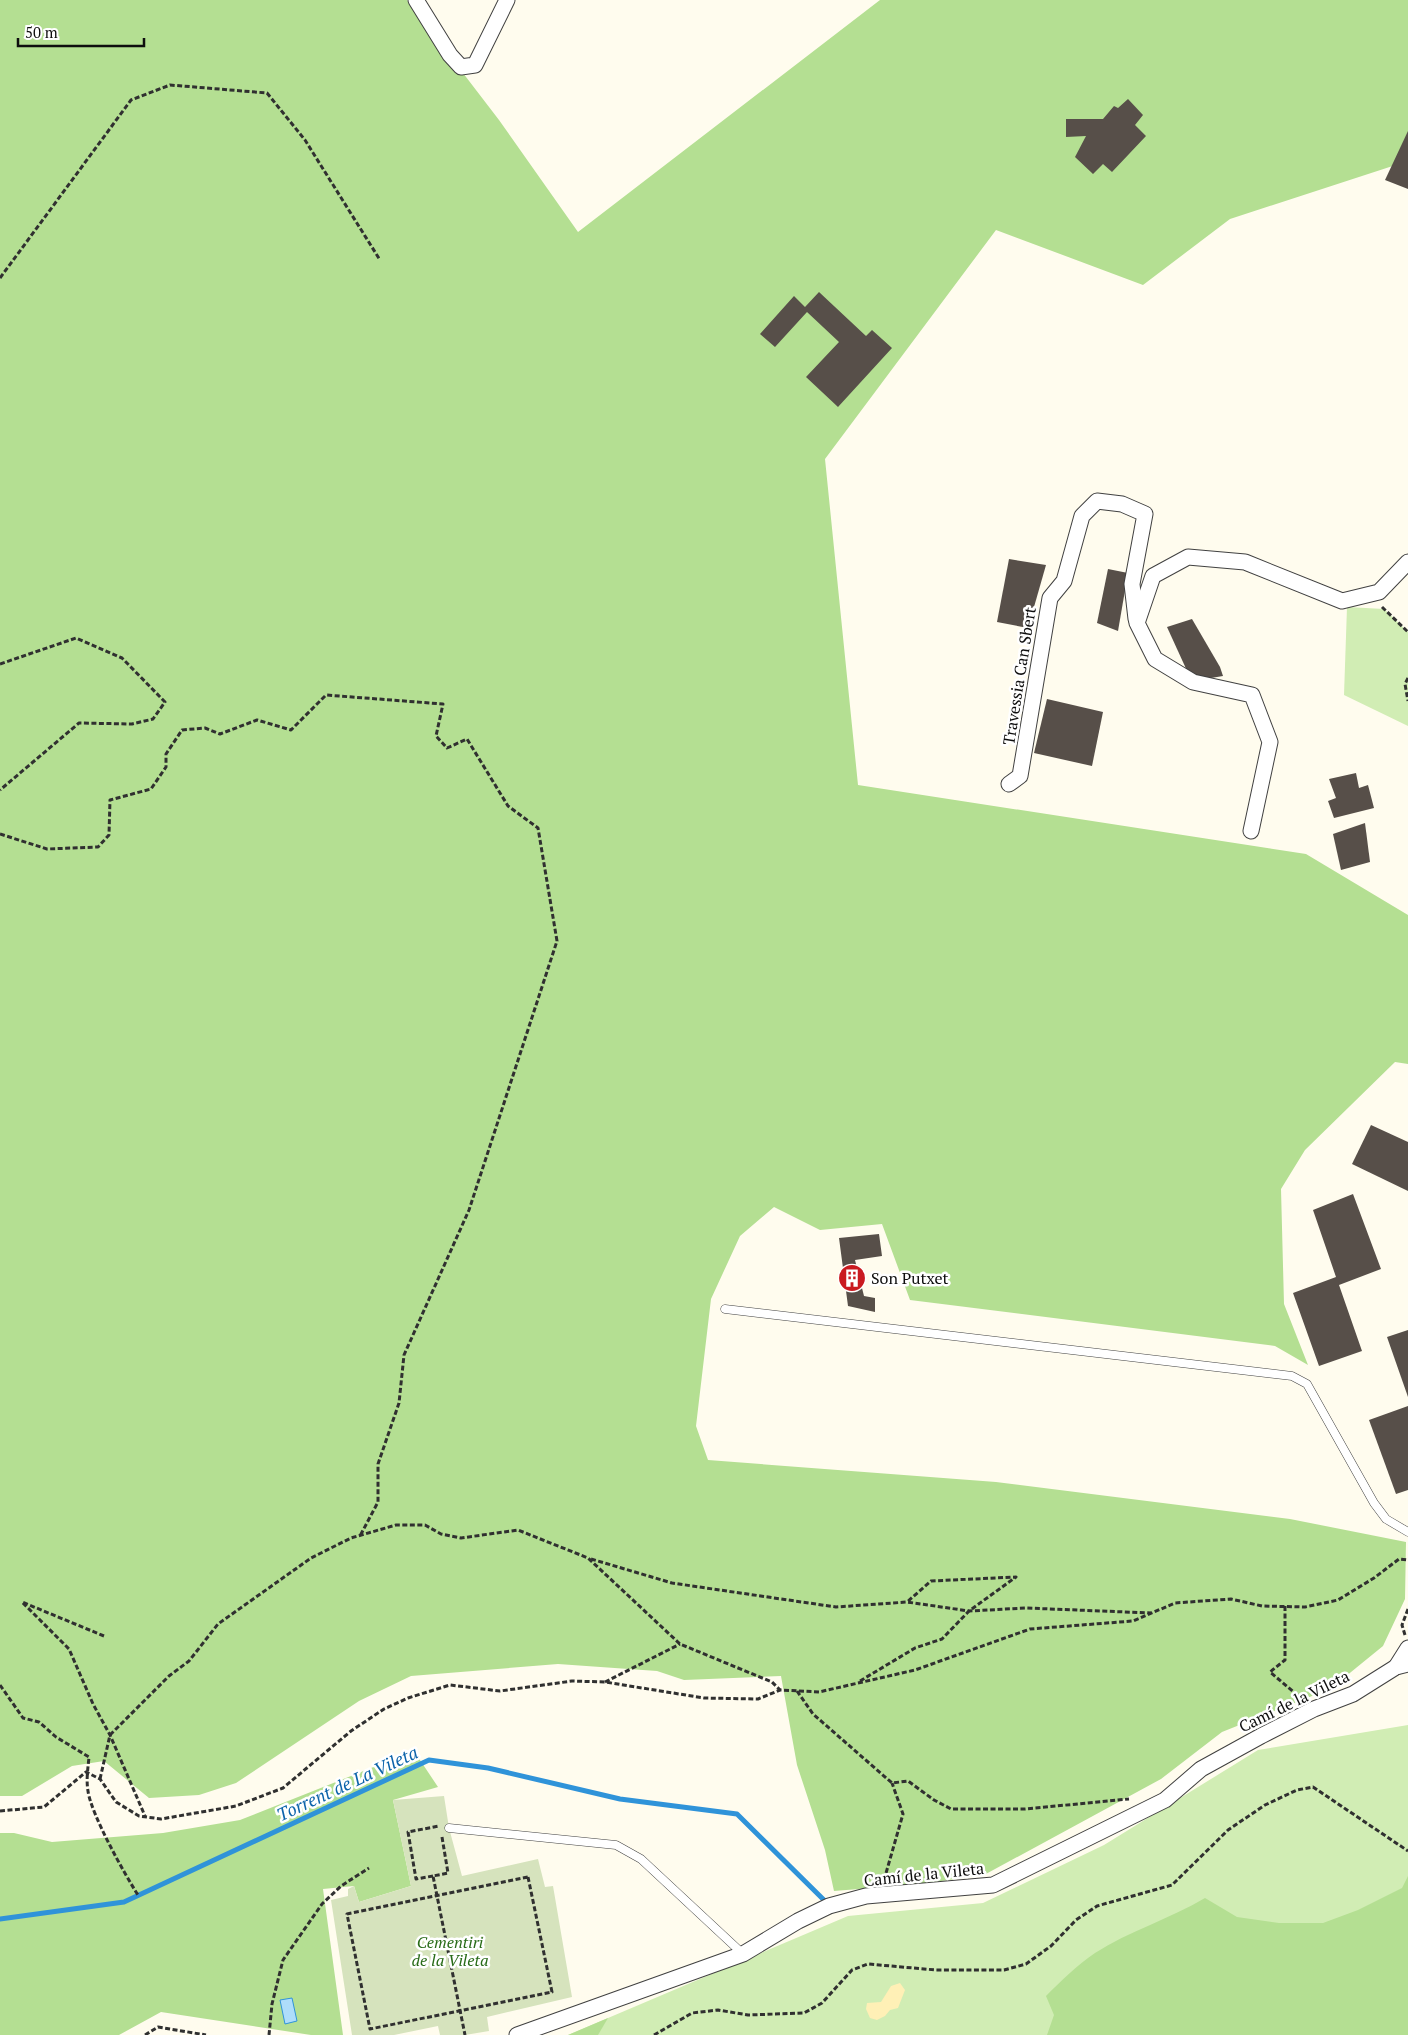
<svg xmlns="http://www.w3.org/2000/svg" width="1408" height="2035" viewBox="0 0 1408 2035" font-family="'PT Serif',serif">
<rect width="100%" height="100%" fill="#fffcee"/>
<!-- green -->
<g fill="#d1edb4">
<polygon points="1347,607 1384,609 1408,632 1408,726 1344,695"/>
<polygon points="1408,1725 1408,2035 568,2035 848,1916 983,1903 1104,1845 1258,1750"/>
</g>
<!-- forest -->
<g fill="#b4df92">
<polygon points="0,0 407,0 499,120 578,232 880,0 1408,0 1408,161 1230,219 1143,285 996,230 825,459 858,785 1306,854 1408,915 1408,1064 1395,1062 1305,1150 1281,1189 1284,1304 1308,1365 1275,1346 910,1300 882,1224 820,1230 774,1207 740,1236 711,1299 696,1426 708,1460 996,1482 1290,1519 1406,1542 1405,1599 1383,1646 1340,1681 1317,1694 1222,1732 1161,1779 984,1875 920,1884 834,1891 825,1850 797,1765 781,1676 684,1680 657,1671 558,1664 411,1676 359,1701 236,1783 199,1795 149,1798 104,1761 72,1766 22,1796 0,1796"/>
<polygon points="414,1751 438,1787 393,1800 411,1886 359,1902 354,1886 323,1889 343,2035 311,2035 161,2012 119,2035 0,2035 0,1833 14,1833 52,1842 163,1833 240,1820"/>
<path d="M 1408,1876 L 1408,2035 L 1047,2035 L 1054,2015 L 1046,1996 C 1061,1981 1077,1965 1095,1953 C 1129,1931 1170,1919 1205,1898 L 1237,1917 L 1279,1923 L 1323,1923 L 1358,1910 L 1402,1888 Z"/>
<polygon points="608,2018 598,2035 568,2035"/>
</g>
<!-- sand -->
<polygon fill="#fff0b6" points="900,1983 905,1990 898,2008 890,2010 885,2016 877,2020 870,2018 866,2009 867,2003 881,2002 891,1986"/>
<!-- cemetery -->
<polygon fill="#d6e3bd" points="444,1796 449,1828 462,1876 538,1859 545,1887 553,1886 572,1997 487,2017 489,2031 465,2035 440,2035 438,2026 394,2035 352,2035 331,1900 348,1896 348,1889 354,1886 359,1902 411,1886 393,1800"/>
<!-- water -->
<polygon fill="#aeddfb" stroke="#2f93d9" points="292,1998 297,2021 285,2024 280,2000"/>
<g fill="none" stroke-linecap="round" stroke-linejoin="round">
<!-- stream -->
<polyline stroke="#2f93d9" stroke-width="5" points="0,1919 124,1902 429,1760 488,1768 620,1799 737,1814 828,1904"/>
</g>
<!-- building -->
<g fill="#574f49">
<polygon points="1128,99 1143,115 1135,125 1146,136 1112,172 1103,164 1093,174 1075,157 1086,136 1066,137 1066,119 1103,119 1114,106 1118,108"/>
<polygon points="1408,131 1408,189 1385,180"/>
<polygon points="819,292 866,336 872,330 892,348 838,407 806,377 839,342 807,312 775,347 760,334 794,296 805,307"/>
<polygon points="1009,559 1046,565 1028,628 997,622"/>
<polygon points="1108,569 1128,573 1118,631 1097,623"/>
<polygon points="1192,619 1220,667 1223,676 1205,679 1188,673 1167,627"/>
<polygon points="1047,699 1103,712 1092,766 1034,753"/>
<polygon points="1356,773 1359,788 1368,785 1374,808 1334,818 1328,801 1336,798 1329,779"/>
<polygon points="1365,823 1370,862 1341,870 1333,834"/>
<polygon points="1371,1125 1408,1142 1408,1191 1352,1164"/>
<polygon points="1353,1194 1381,1269 1339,1285 1362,1351 1319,1366 1293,1293 1336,1277 1313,1210"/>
<polygon points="879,1234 882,1256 855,1260 864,1296 875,1298 875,1312 848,1306 839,1238"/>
<polygon points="1408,1330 1408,1397 1387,1337"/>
<polygon points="1408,1406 1408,1490 1396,1494 1369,1420"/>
</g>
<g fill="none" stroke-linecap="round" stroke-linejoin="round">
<!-- lane casing -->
<g stroke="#414141" stroke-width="9">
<g id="lane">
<polyline points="725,1309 1292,1376 1307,1384 1374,1503 1386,1519 1408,1532"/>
<polyline points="449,1828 616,1845 641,1859 743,1954"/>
</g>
</g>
<!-- street casing -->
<g stroke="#414141" stroke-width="17">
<g id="street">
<polyline points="416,0 450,55 461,67 475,65 507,0"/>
<polyline points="1009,784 1020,776 1050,598 1064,581 1082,516 1097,501 1122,504 1145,514 1132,584 1136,619"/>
<polyline points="1251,831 1270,742 1252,695 1193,682 1155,659 1137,623 1153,576 1188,557 1245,562 1342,601 1379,592 1408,562"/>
<polyline points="1396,1667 1408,1648"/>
<polyline points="517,2035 743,1954 798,1921 829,1906 866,1896 993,1885 1165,1800 1201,1769 1261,1736 1314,1709 1353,1694 1396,1667 1408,1664"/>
</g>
</g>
<!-- path -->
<g stroke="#303030" stroke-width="3" stroke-dasharray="5 2.5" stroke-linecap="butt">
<polyline points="0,278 131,100 170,85 267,93 305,140 380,260"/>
<polyline points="1382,607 1408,632"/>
<polyline points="0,664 76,638 122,658 165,702 153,719 132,724 79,723 0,790"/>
<polyline points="1408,678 1405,684 1408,701"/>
<polyline points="0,834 47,849 98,847 109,835 110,800 151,789 166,767 166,754 182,730 205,728 220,734 257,720 291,730 326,695 443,704 436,736 447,748 467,739 508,806 538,828 557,941 469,1210 404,1355 399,1403 378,1464 378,1502 360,1536"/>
<polyline points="591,1559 672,1583 836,1607 907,1602 969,1611 1026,1608 1151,1613"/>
<polyline points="1285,1606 1285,1660 1270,1672 1302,1699"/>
<polyline points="1405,1635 1402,1625 1408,1609"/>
<polyline points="104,1636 22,1602 69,1649 93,1704 110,1735 145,1816"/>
<polyline points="860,1681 915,1648 942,1639 969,1611 1016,1577 931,1581 907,1602"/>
<polyline points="605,1682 680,1644"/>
<path d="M 0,1685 L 23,1718 L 39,1722 L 56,1737 L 89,1757 C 88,1768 86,1780 88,1791 C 91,1814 125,1875 138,1895"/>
<polyline points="797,1691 813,1714 892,1783 908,1781 934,1800 951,1809 1025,1809 1129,1799"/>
<polyline points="100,1779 110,1735 169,1676 189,1661 218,1624 311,1558 351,1538 396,1525 425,1525 441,1534 461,1538 518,1530 588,1558 680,1644 772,1682 780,1690"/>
<polyline points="0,1811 44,1807 86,1772 100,1779 116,1802 139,1816 161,1819 236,1806 283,1788 351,1731 384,1709 408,1698 450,1685 500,1691 572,1681 605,1682 704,1698 758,1699 780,1690 819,1692 915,1670 1030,1629 1133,1621 1175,1603 1231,1599 1262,1606 1305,1607 1338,1600 1374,1578 1399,1559 1408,1560"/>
<polyline points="442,1837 448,1873 433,1876 465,2035"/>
<polyline points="433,1876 416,1879 408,1832 439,1826"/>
<polygon points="528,1877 552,1992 370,2029 347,1914"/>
<polyline points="884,1880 903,1814 892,1783"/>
<polyline points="145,2035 158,2027 206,2035"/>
<polyline points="269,2035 272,2004 283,1960 322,1904 341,1886 369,1868"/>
<polyline points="654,2035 692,2013 718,2010 748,2015 804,2013 822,2003 852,1970 868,1964 936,1970 1004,1970 1026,1964 1051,1946 1076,1920 1097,1906 1172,1885 1228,1830 1265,1805 1297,1790 1313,1787 1408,1851"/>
</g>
<!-- lane -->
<use href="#lane" stroke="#fff" stroke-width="8"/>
<!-- street -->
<use href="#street" stroke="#fff" stroke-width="15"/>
</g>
<!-- icons -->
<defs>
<g id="building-disc" transform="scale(1.4375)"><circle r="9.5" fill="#ca1a20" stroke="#fff"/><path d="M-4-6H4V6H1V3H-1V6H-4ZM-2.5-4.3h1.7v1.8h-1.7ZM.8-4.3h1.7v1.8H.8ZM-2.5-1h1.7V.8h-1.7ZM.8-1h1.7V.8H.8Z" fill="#fff"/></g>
</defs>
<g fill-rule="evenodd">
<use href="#building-disc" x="852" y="1278"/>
</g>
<g text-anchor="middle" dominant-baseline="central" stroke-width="5" stroke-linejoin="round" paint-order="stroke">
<!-- street labels -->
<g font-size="16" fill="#0e0e0e" stroke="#fff">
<text transform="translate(1019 676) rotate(-81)">Travessia Can Sbert</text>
<text transform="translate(1294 1701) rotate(-26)">Camí de la Vileta</text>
<text transform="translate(924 1874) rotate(-6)">Camí de la Vileta</text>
</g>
<!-- poi labels -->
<g font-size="16" fill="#0e0e0e" stroke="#fff" text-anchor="start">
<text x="871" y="1278">Son Putxet</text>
</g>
<!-- park labels -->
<g font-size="16" font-style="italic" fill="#286b18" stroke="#fff">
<text x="450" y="1942">Cementiri<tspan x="450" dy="18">de la Vileta</tspan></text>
</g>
<!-- water labels -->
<g font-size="18" font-style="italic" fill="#0c63aa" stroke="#fff">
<text transform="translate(347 1783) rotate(-25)">Torrent de La Vileta</text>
</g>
</g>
<!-- scale -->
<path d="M18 38v8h126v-8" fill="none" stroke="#0e0e0e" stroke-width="2.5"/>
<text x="25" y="38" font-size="15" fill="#0e0e0e" stroke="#ffffff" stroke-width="4" paint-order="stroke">50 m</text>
</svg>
